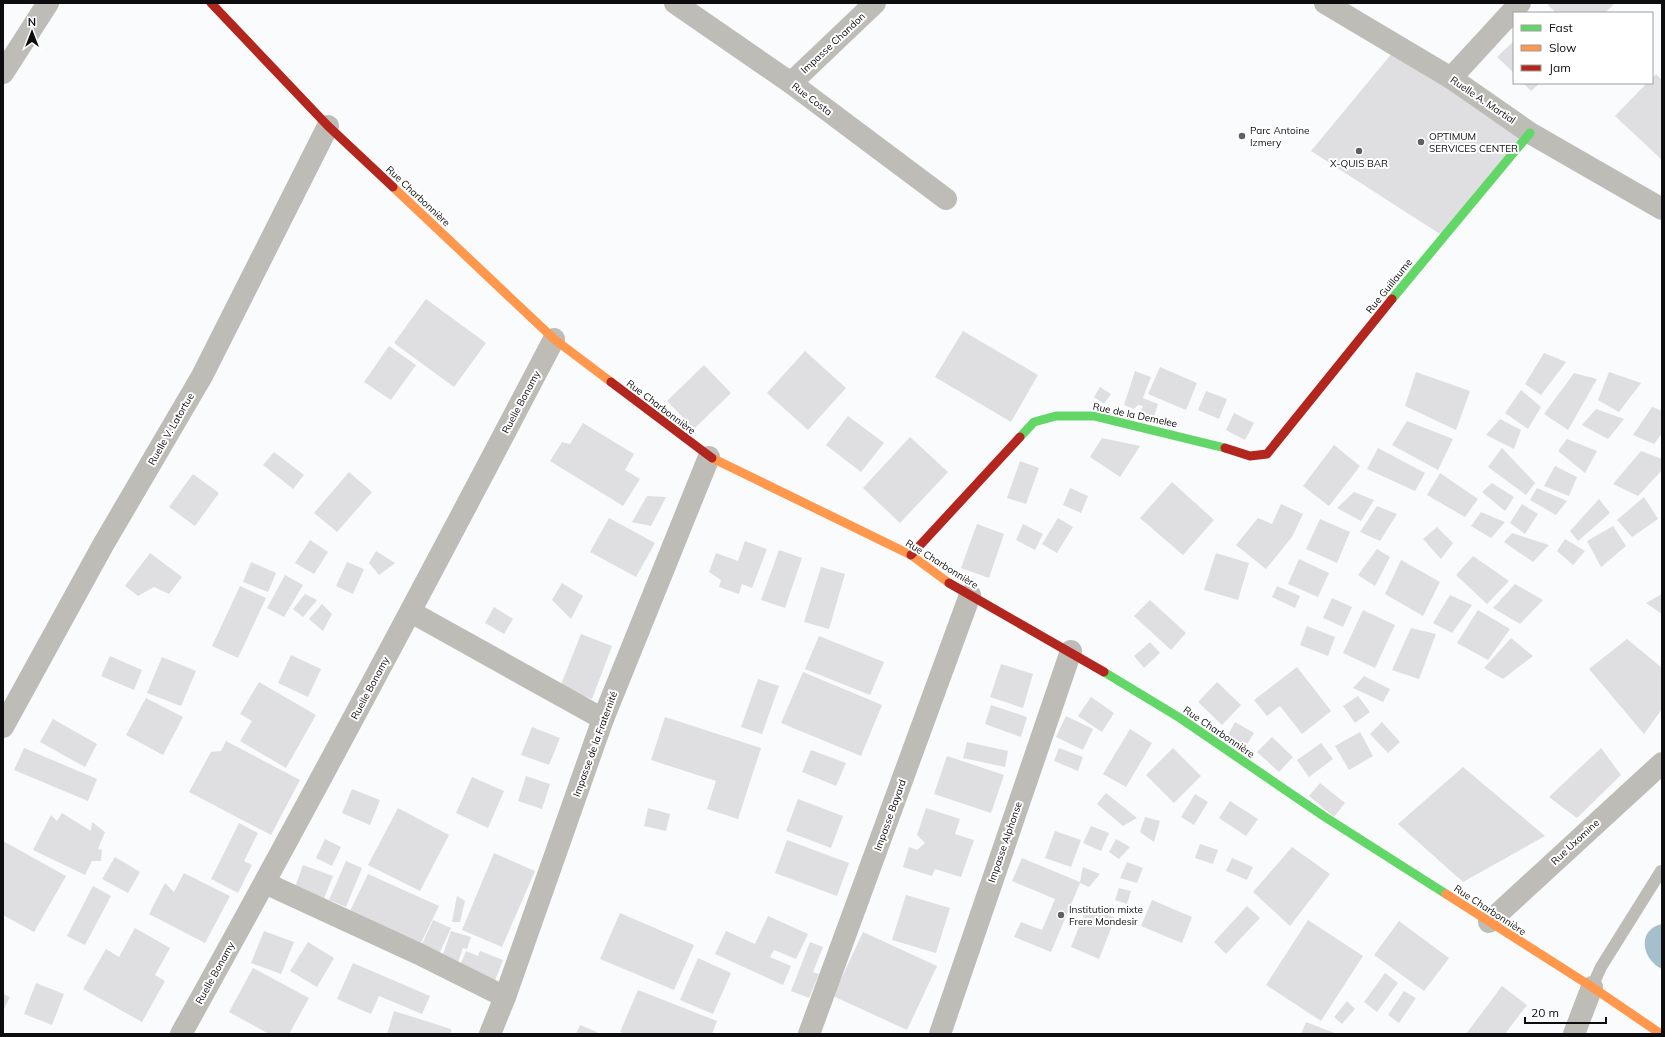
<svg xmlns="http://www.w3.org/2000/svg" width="1665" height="1037" viewBox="0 0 1665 1037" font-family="Mulish,sans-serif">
<rect width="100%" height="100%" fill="#f9fbfd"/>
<!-- water -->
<path fill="#a5bfcd" d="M 1662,924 L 1662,969 C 1641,959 1637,929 1662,924 Z"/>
<!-- building -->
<g fill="#dfdfe1">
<polygon points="1550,3 1615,3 1605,13 1556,13 1548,5"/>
<polygon points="1514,41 1514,73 1497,57"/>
<polygon points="1398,46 1530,133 1443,236 1311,151"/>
<polygon points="1656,74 1662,80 1662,160 1615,116 1647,83 1652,83 1652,78"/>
<polygon points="1523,83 1540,83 1531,91"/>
<polygon points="426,299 486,343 454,387 394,343"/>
<polygon points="963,331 1038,375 1011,422 935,377"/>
<polygon points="389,346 416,365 391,400 364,382"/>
<polygon points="805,351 846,388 808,430 767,393"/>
<polygon points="1544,353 1566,362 1541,395 1525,384"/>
<polygon points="704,365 731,393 694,429 667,401"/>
<polygon points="1160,367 1197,383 1186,410 1148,394"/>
<polygon points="1135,371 1151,377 1143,398 1158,404 1154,417 1140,412 1143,406 1138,405 1134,409 1124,405"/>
<polygon points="1416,372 1470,391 1456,430 1405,406"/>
<polygon points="1609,372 1641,383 1619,412 1598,400"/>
<polygon points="1574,373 1597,379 1568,430 1544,414"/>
<polygon points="1100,387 1111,394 1104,404 1094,397"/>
<polygon points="1521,390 1541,407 1528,429 1505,413"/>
<polygon points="1206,391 1227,399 1219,419 1198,410"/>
<polygon points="1652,407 1662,411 1662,433 1654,444 1633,435"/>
<polygon points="1596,409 1624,419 1608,439 1582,425"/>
<polygon points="1234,413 1254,423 1245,440 1226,430"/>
<polygon points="848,416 884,443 861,472 826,445"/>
<polygon points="1500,419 1521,430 1514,449 1486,435"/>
<polygon points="1407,421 1453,439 1438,470 1392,445"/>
<polygon points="583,423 634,454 625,470 640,479 623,506 550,461 562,442 570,444"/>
<polygon points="910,437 948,472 900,523 863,488"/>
<polygon points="1102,438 1140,446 1120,477 1090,457"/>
<polygon points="1567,439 1597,451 1585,473 1558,451"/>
<polygon points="1334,445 1360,466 1329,506 1303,486"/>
<polygon points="1378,448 1425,473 1415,491 1367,469"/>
<polygon points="1502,448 1535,483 1526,495 1488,467"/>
<polygon points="1641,451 1662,459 1662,470 1638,496 1613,484"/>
<polygon points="274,452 304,475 293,489 263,465"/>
<polygon points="1020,461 1039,468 1026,504 1007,498"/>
<polygon points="1555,466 1577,477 1569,496 1544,486"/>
<polygon points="349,472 372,492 337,532 314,513"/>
<polygon points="1440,473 1478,499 1465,517 1427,495"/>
<polygon points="193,474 219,493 195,526 169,507"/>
<polygon points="1172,482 1214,520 1183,555 1140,518"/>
<polygon points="1492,483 1514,497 1505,511 1482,492"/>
<polygon points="1070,488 1088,496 1081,513 1063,505"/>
<polygon points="1537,488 1567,501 1556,515 1530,500"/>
<polygon points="1354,492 1374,500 1361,521 1337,508"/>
<polygon points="647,496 666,497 651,526 632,522"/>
<polygon points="1644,497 1658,519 1632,537 1617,520"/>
<polygon points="1599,499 1610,513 1578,541 1570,531"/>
<polygon points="1281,504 1303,514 1292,537 1266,569 1236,545 1258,518 1272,524"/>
<polygon points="1522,504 1538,514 1525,534 1510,523"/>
<polygon points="1377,506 1397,514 1380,541 1360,532"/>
<polygon points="1481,512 1505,522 1491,538 1471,526"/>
<polygon points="609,518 655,543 636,577 590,552"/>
<polygon points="1058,518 1073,527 1057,553 1042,544"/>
<polygon points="1320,519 1350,532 1337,563 1306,549"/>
<polygon points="977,524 1004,534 989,578 961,568"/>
<polygon points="1023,524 1043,534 1035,550 1016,540"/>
<polygon points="1613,526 1626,546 1601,567 1587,541"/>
<polygon points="1437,527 1453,543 1441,559 1423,539"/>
<polygon points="1512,533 1549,545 1533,562 1504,542"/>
<polygon points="1565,539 1585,551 1573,565 1557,551"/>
<polygon points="310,540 328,552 314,574 295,563"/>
<polygon points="745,541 767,549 752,588 742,584 739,594 719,587 721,580 709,572 716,553 738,561"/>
<polygon points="1377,549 1390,557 1375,586 1358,575"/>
<polygon points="779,550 802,558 785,608 761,600"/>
<polygon points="376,551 395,563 379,575 369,563"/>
<polygon points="150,553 182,577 169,594 154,587 138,596 125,586"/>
<polygon points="1216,553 1249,563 1238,600 1204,590"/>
<polygon points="1473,556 1509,581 1487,604 1456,575"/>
<polygon points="1299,559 1329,573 1318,597 1288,584"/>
<polygon points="1401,560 1440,582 1423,616 1385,594"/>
<polygon points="251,562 276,573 268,592 243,582"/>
<polygon points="347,562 364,569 353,594 336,586"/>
<polygon points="821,567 845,574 829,629 804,622"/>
<polygon points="285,575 303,585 284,617 267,608"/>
<polygon points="562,583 583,596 571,619 552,600"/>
<polygon points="1515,584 1543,600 1520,624 1493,608"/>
<polygon points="240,586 266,598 238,658 212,646"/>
<polygon points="1277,586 1300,596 1295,608 1272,597"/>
<polygon points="305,594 317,600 303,617 293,609"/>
<polygon points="1662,594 1662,614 1646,603"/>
<polygon points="1450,595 1472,605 1452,633 1433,623"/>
<polygon points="1332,598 1352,607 1343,627 1323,618"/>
<polygon points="1150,600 1186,633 1171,650 1134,616"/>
<polygon points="322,604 332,614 323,631 309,619"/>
<polygon points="494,607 513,619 504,634 485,623"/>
<polygon points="1363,610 1395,625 1375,668 1343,653"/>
<polygon points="1478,610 1510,629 1488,660 1457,643"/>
<polygon points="1307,626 1335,637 1328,656 1300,645"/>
<polygon points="1411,628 1436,634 1419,679 1392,670"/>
<polygon points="581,634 612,646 592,699 560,687"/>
<polygon points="819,636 884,662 870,695 805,669"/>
<polygon points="1511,638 1533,656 1503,679 1484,668"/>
<polygon points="1627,639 1662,668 1662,709 1644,734 1589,669"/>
<polygon points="1150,642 1160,653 1144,668 1134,656"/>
<polygon points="291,655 321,669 308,697 278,683"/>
<polygon points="110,656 142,670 134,690 101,676"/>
<polygon points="162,657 196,671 181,706 147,693"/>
<polygon points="1001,664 1033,674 1023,708 990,697"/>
<polygon points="1297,667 1331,711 1302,734 1280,706 1267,716 1254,700"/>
<polygon points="803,672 882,705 861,756 781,723"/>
<polygon points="1364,676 1390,689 1383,702 1353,688"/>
<polygon points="758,679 779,686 762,734 741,727"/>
<polygon points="259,682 316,715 286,768 240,741 252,721 240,714"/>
<polygon points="1217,682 1241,705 1222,725 1198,702"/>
<polygon points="1358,696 1370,712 1355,723 1343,706"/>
<polygon points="1091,697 1114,713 1102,732 1078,716"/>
<polygon points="146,698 183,717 163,755 126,735"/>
<polygon points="991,705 1027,717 1021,737 985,724"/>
<polygon points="1066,716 1093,729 1083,750 1056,737"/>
<polygon points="665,717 761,748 738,819 707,809 716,781 651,760"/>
<polygon points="53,719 97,744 85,767 40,742"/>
<polygon points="1235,722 1254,733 1246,746 1228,735"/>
<polygon points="1382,722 1400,742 1388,753 1370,734"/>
<polygon points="532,727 560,738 549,765 521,755"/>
<polygon points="1130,729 1152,743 1126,787 1103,774"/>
<polygon points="1360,732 1373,756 1349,770 1335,746"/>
<polygon points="1272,737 1293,757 1279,772 1257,752"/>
<polygon points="226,741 300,780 271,835 189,792 211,752 221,751"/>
<polygon points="967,742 1008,751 1005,767 963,758"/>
<polygon points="1321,743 1333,759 1309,777 1297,760"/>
<polygon points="24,748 97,779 88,801 14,770"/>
<polygon points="1059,748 1083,757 1078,771 1054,761"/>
<polygon points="1173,748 1201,776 1174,803 1146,775"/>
<polygon points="1601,748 1621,775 1577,818 1549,797"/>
<polygon points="811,750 846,763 836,786 802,772"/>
<polygon points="947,756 1004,775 991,813 934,794"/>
<polygon points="1463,767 1545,836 1463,882 1398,824"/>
<polygon points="526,776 550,784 542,809 518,801"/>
<polygon points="472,777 504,791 488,828 456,813"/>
<polygon points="1320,783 1345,803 1334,817 1309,796"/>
<polygon points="352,789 380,800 370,825 342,813"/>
<polygon points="1106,793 1137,818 1123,826 1097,804"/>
<polygon points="1195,794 1208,802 1194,825 1181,817"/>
<polygon points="798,799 843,816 831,848 786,831"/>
<polygon points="1230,801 1258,819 1246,836 1219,818"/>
<polygon points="398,808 449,835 420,891 368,865"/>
<polygon points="648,808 670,814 666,831 644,826"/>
<polygon points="926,808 960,819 955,834 974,840 961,877 935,869 932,876 903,867 909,847 917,850 925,843 917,835"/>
<polygon points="62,813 91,831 92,822 105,832 98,849 102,850 101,861 92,861 85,875 33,850 51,815 57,821"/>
<polygon points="1145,817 1160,821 1154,842 1140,832"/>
<polygon points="239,823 258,833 244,861 252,865 238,893 211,879"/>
<polygon points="1091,826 1109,833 1101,851 1083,843"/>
<polygon points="1055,831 1081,840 1071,867 1045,858"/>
<polygon points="325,839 341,847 332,866 316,858"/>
<polygon points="1116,839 1130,847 1119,859 1109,852"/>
<polygon points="787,840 849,863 837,896 775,873"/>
<polygon points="3,841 66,876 34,932 3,915"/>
<polygon points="1200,844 1218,850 1213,864 1195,858"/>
<polygon points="1292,847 1330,874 1290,926 1253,892"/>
<polygon points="494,853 535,871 502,947 462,930"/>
<polygon points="115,857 140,872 128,893 102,879"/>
<polygon points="1022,858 1080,882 1083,867 1100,874 1089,887 1080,883 1051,952 1014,937 1021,922 1042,930 1055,899 1012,881"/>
<polygon points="1232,858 1253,867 1247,880 1226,871"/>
<polygon points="346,861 362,868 346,907 329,900"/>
<polygon points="1127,862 1143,868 1137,883 1120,878"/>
<polygon points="303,865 333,876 323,901 294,890"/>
<polygon points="184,873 230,896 205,943 149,914 165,883 174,892"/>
<polygon points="368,874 439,906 418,949 347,917"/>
<polygon points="93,886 111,896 85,945 67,936"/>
<polygon points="1119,888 1131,891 1127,904 1115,900"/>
<polygon points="906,895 950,908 936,953 892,940"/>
<polygon points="457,896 465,901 460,922 452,922"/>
<polygon points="1152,900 1192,917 1182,943 1141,926"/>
<polygon points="1247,906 1260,918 1226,954 1214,942"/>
<polygon points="1087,907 1115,918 1099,959 1071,947"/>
<polygon points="620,913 694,945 674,990 600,959"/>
<polygon points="768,916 808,934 796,959 774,950 770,957 791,966 783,985 715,954 726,931 755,944"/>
<polygon points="433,920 451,928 436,961 418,953"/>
<polygon points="1308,920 1363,956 1321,1021 1266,985"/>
<polygon points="1399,921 1449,958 1424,991 1374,955"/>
<polygon points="135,928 170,948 155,975 165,981 142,1022 83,989 106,949 119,957"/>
<polygon points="264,931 294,942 281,974 251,963"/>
<polygon points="451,931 471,937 467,949 463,948 456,968 440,963"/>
<polygon points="863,932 937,966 907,1030 833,996"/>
<polygon points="308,942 334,958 317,987 290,971"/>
<polygon points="810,942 823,947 813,972 819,974 809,998 791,991"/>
<polygon points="466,951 478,956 480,951 503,960 494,983 459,968"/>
<polygon points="698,958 731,973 713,1014 680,1000"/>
<polygon points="353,963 430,996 422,1014 379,996 371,1014 337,999"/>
<polygon points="253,968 309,998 289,1034 269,1034 229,1012"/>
<polygon points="1385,973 1398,983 1377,1012 1364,1002"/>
<polygon points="36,983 64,994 52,1025 24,1014"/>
<polygon points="1502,986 1527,1005 1505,1034 1466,1034"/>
<polygon points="638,990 717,1021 712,1034 625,1034 620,1032"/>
<polygon points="1404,991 1416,998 1399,1023 1388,1015"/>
<polygon points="3,994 10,997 3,1011"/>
<polygon points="1347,1001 1355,1009 1342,1024 1334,1017"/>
<polygon points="394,1011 451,1029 451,1034 387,1034"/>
<polygon points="1306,1022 1337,1034 1301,1034"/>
<polygon points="580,1025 597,1032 596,1034 576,1034"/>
</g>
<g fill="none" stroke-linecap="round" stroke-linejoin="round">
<!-- lane -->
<polyline stroke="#bebcb6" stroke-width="12" points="1592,987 1601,967 1661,871 1662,871"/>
<!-- street -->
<g stroke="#bebcb6" stroke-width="22">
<polyline points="675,3 791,83 946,199"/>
<polyline points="1325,3 1451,78 1530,133 1662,209"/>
<polyline points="3,73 48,3"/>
<polyline points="1451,78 1520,3"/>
<polyline points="791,83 875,3"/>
<polyline points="411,612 603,719"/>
<polyline points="3,727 103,545 202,376 328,126"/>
<polyline points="265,883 419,954 505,997"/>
<polyline points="1489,922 1662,763"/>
<path d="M 181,1034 C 309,804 432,572 554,339"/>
<polyline points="490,1034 505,997 603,719 709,457"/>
<polyline points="809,1034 970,595"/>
<polyline points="940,1034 1071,651"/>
<polyline points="1574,1034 1592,987"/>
</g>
<!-- fast -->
<g stroke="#63d668" stroke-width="9">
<polyline points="1392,299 1530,133"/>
<polyline points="1020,437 1034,422 1056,416 1094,416 1225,448"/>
<polyline points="1104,672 1180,718 1325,817 1446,894"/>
</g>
<!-- slow -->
<g stroke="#ff974d" stroke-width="9">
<polyline points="393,187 554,339 611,382"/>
<polyline points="712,458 911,555 949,583"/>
<polyline points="1446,894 1592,987 1661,1034"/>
</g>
<!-- jam -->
<g stroke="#b3261e" stroke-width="9">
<polyline points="211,3 328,126 393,187"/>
<polyline points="611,382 712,458"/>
<polyline points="1225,448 1250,456 1267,454 1392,299"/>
<polyline points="911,555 1020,437"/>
<polyline points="949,583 1104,672"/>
</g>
</g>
<!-- markers -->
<g fill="#606062" stroke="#fff" stroke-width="1.5">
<circle cx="1242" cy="136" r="4"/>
<circle cx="1421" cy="142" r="4"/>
<circle cx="1359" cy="151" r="4"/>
<circle cx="1061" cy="915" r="4"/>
</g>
<g text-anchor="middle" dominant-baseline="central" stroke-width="4" stroke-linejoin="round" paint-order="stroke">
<!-- street labels -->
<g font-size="10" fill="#0d0d0f" stroke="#fff">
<text transform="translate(833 43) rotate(-43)">Impasse Chandon</text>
<text transform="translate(812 99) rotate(37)">Rue Costa</text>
<text transform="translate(1483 100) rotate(34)">Ruelle A. Martial</text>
<text transform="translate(418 196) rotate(43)">Rue Charbonnière</text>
<text transform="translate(1389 286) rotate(-51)">Rue Guillaume</text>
<text transform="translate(521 402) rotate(-62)">Ruelle Bonamy</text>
<text transform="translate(661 407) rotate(37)">Rue Charbonnière</text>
<text transform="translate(1135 415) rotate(12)">Rue de la Demelee</text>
<text transform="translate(171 429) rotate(-60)">Ruelle V. Latortue</text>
<text transform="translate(942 564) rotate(32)">Rue Charbonnière</text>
<text transform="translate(370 688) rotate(-62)">Ruelle Bonamy</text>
<text transform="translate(1219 732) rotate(34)">Rue Charbonnière</text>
<text transform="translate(595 744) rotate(-70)">Impasse de la Fraternité</text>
<text transform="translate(890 815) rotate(-70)">Impasse Bayard</text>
<text transform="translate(1005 842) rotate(-71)">Impasse Alphonse</text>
<text transform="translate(1575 842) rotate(-43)">Rue Uxomine</text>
<text transform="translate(1490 910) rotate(33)">Rue Charbonnière</text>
<text transform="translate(215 973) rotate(-61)">Ruelle Bonamy</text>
</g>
<!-- poi labels -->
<g font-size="10" fill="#0d0d0f" stroke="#fff" text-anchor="start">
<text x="1250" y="130">Parc Antoine<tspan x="1250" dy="12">Izmery</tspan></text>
<text x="1429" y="136">OPTIMUM<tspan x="1429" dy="12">SERVICES CENTER</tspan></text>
<text x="1359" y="163" text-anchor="middle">X-QUIS BAR</text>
<text x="1069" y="909">Institution mixte<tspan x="1069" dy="12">Frere Mondesir</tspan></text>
</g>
</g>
<!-- border -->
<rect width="1665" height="1037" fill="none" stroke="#0d0d0f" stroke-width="8"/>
<!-- legend -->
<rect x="1513" y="12" width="140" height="72" fill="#ffffff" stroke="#9e9e9f"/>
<rect x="1521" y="25" width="20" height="6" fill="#63d668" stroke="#9e9e9f"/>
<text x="1549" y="32" font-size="12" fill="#0d0d0f">Fast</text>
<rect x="1521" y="45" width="20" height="6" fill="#ff974d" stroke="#9e9e9f"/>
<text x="1549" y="52" font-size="12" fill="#0d0d0f">Slow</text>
<rect x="1521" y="65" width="20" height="6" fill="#b3261e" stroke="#9e9e9f"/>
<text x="1549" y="72" font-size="12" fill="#0d0d0f">Jam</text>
<!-- north arrow -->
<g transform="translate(32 32)" stroke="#ffffff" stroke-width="3" paint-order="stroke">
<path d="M0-3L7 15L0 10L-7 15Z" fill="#0d0d0f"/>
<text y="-6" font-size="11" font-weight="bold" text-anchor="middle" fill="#0d0d0f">N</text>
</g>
<!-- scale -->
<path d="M1525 1017v6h81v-6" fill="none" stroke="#0d0d0f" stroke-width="2"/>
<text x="1531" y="1017" font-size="12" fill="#0d0d0f" stroke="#ffffff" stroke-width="3" paint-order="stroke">20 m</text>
</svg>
